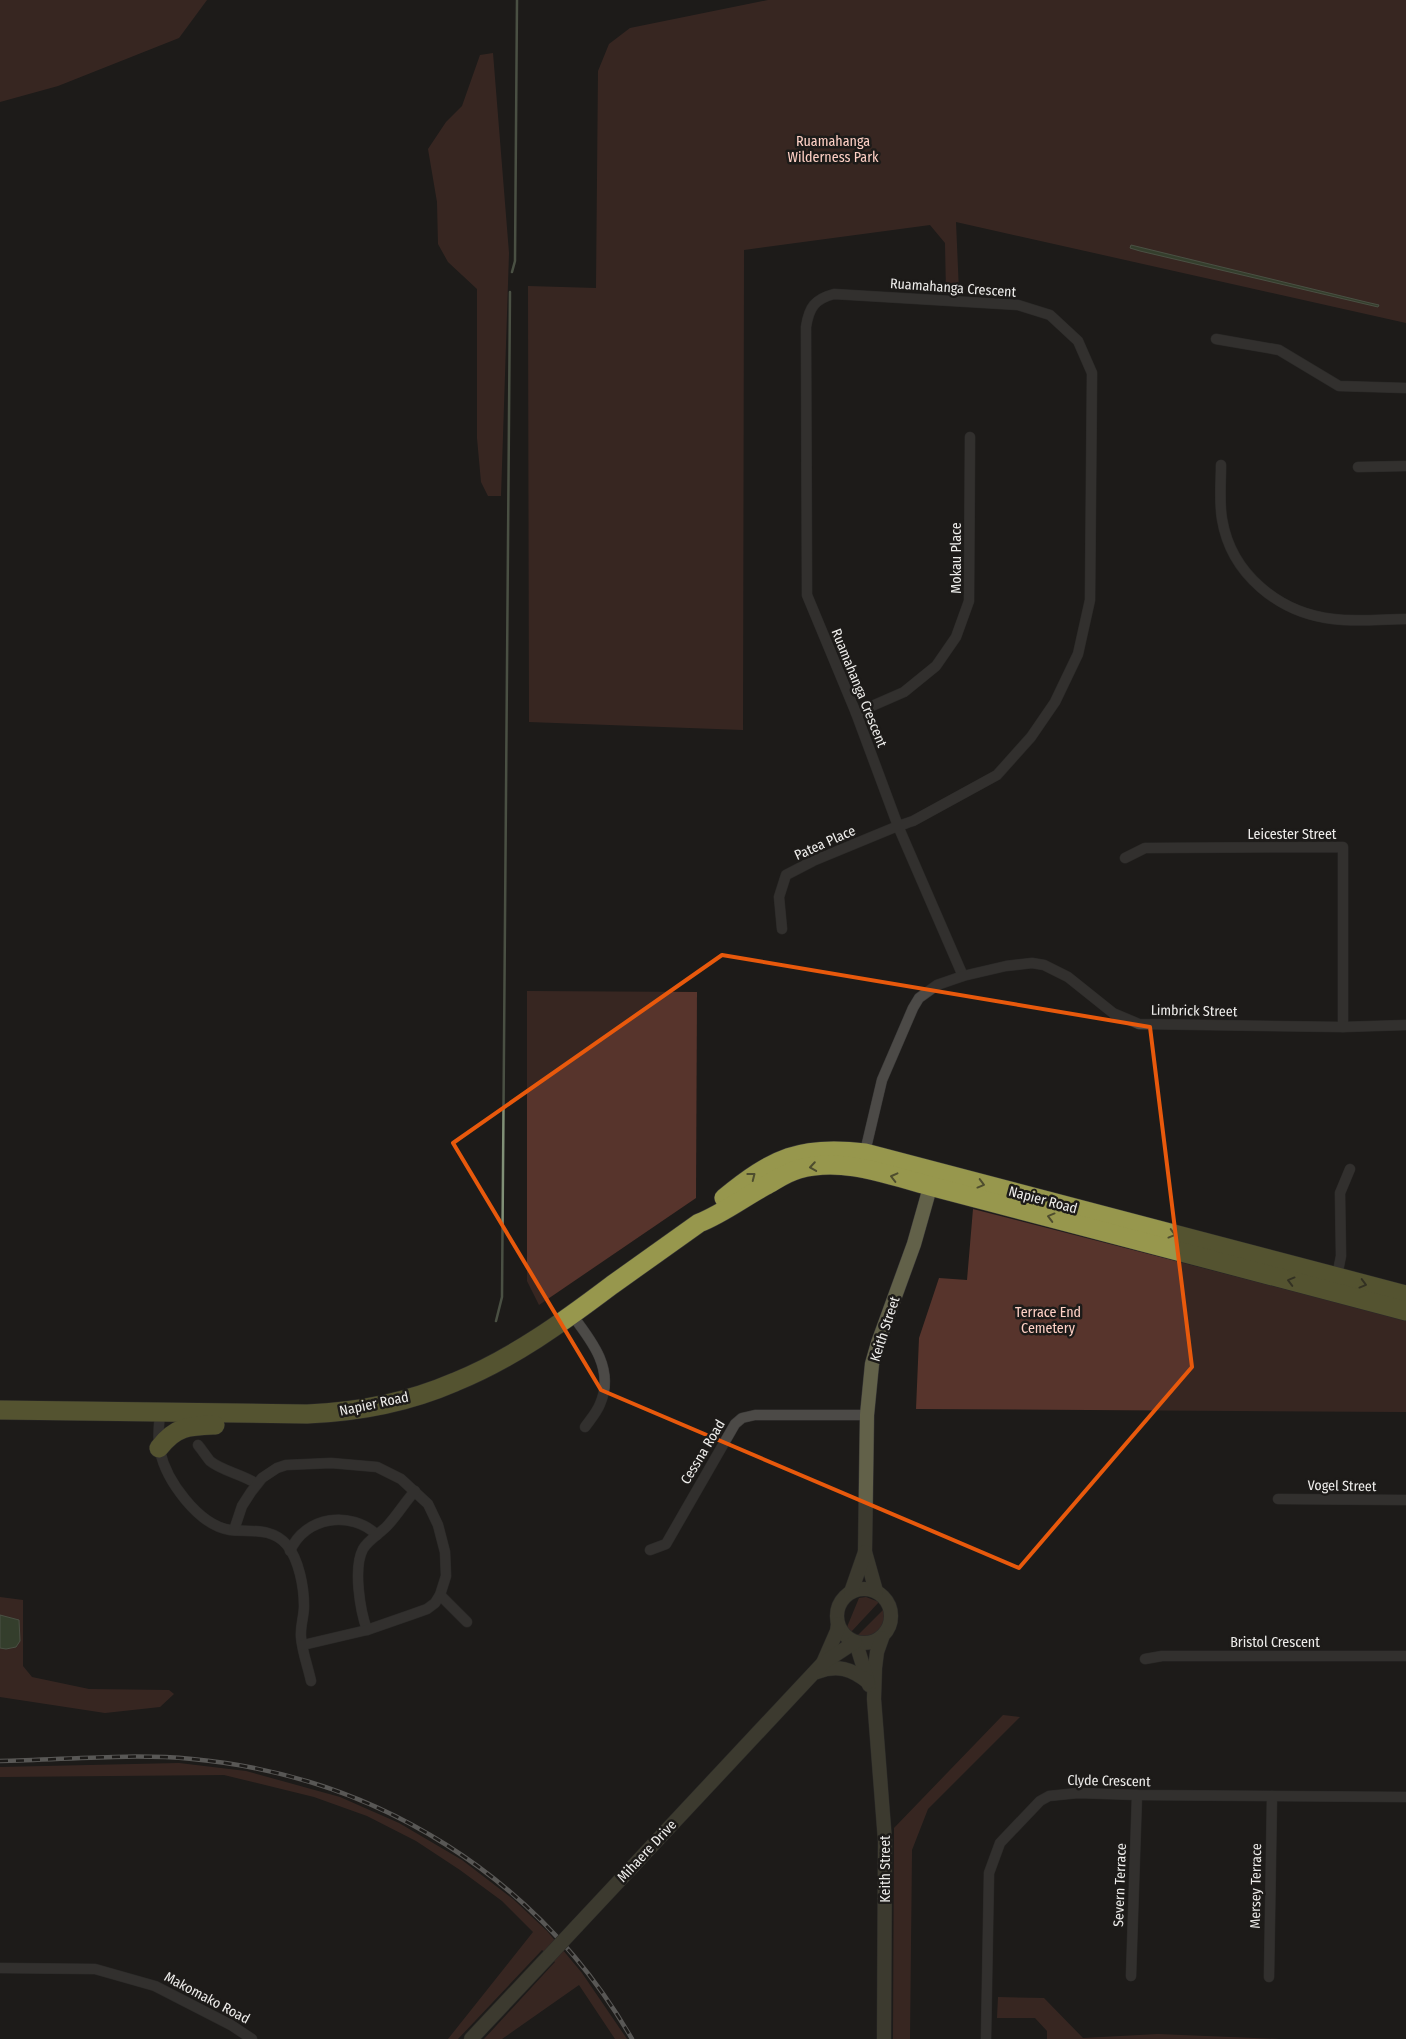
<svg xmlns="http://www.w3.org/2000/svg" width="1406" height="2039" viewBox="0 0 1406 2039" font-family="'Fira Sans Condensed',sans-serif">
<rect width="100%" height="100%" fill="#1d1b19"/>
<!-- green -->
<g fill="#57342c">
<polygon points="0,0 207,0 179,38 58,86 0,102"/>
<polygon points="768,0 1406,0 1406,323 956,222 959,292 946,292 945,243 930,225 744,250 743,730 529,722 528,286 596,288 598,71 609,44 630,28"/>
<polygon points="493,53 509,253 501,496 488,496 481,482 477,438 477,289 448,262 438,244 437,202 428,149 446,122 462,106 480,55"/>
<polygon points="527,991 697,992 696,1198 539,1305 527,1281"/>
<polygon points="973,1209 1406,1320 1406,1412 916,1409 919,1338 939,1278 967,1280"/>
<polygon points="0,1597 23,1600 23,1666 32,1677 89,1689 169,1690 174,1694 160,1707 105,1713 0,1697"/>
<polygon points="866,1597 879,1602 851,1632 847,1627 859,1598"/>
<path d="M 884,1609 C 887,1627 875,1641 857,1636 Z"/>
<polygon points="1003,1715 1020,1717 928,1809 912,1850 910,2039 893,2039 894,1828"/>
<polygon points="179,1763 246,1771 340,1797 399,1823 462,1860 513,1899 547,1931 582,1973 627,2039 615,2039 579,1985 502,2039 484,2039 555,1962 542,1950 458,2039 448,2039 533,1932 502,1901 460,1870 416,1841 367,1816 314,1797 224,1775 0,1777 0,1767"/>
<polygon points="998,1997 1044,1998 1083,2038 1158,2034 1280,2039 1047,2039 1047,2031 1035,2018 997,2018"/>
</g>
<!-- water -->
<g fill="#516844" stroke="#809076">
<polygon points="1131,245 1366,302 1379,305 1378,307 1140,251 1130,248"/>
<polygon points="0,1615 19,1620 20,1641 16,1647 6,1649 0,1648"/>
</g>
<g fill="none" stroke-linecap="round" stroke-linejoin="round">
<!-- stream -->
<g stroke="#809076" stroke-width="2.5">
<polyline points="512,272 515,261 517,0"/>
<polyline points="496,1321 502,1297 510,292"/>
</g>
<!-- street casing -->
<g stroke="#3a3938" stroke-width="11">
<g id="street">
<polyline points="1216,339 1279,350 1339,386 1406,388"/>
<path d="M 1221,465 C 1221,482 1219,502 1222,519 C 1231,574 1279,613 1333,619 C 1357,622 1382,619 1406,619"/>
<polyline points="1358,467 1406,466"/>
<polyline points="856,713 904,692 936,666 956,637 969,601 970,437"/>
<polyline points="1125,858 1145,848 1343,847 1343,1027"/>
<path d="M 782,929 L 779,897 L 786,875 L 813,861 L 893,828 C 900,826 906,823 913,821 L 997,775 L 1031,737 L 1055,702 L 1078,654 L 1090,600 L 1092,373 L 1078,341 L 1050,315 L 1018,305 L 834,294 C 815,299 809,307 806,327 L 807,595 L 856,713 L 898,826 L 963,976"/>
<polyline points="864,1156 882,1080 913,1008 919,998 937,985 963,976 1006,966 1032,963 1044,965 1068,977 1113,1013 1139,1024 1343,1027 1406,1025"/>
<polyline points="1337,1276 1341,1256 1340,1193 1350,1169"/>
<path d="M 572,1315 C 592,1341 615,1370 600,1404 C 597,1412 590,1420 585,1427"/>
<path d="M 160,1413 C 159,1425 157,1439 160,1451 C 166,1480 198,1525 230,1530 C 250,1532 272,1527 287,1545 C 299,1560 304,1587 304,1606 C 304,1617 300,1626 301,1637 C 302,1651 308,1667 311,1681"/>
<path d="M 198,1445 C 202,1450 206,1456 210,1461 C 222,1471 242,1474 257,1484"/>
<polyline points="1278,1499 1406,1500"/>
<polyline points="234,1530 242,1506 251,1492 262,1478 277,1468 286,1465 331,1463 377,1467 401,1479 428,1504 438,1525 445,1552 446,1576 440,1595"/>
<polyline points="650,1550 666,1544 735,1424 742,1418 755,1415 867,1415"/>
<path d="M 290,1551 C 305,1516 351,1510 377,1535"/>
<path d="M 367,1630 C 360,1610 353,1568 363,1549 C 369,1539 381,1533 388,1525 C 398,1514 405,1502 415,1491"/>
<polyline points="303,1645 367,1630 413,1614 427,1609 435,1603 440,1595 467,1622"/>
<polyline points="1145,1659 1162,1656 1406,1656"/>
<polyline points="0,1968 95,1969 155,1986 231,2025 252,2039"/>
<polyline points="1131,1976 1137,1795"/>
<polyline points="1269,1977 1272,1796"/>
<polyline points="986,2039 989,1873 1000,1843 1040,1801 1049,1796 1078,1793 1137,1795 1406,1797"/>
</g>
</g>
<!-- secondary casing -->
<g stroke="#3a3938" stroke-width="15">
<g id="secondary">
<circle cx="864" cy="1616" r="27"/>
<polyline points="876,1591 865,1552 867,1415 872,1364 878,1343 914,1244 933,1177"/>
<polyline points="851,1592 865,1552"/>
<polyline points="882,1638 877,1652 875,1668 874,1699 885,1841 884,2039"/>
<polyline points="856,1643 869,1685"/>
<polyline points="823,1663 837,1631 838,1624"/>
<path d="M 817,1672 C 837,1664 852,1669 868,1682"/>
<polyline points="577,1926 823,1663 855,1642"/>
<polyline points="471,2039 549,1956"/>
</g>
</g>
<!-- highway casing -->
<g stroke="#3a3938" stroke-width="20">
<g id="highway">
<path d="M 724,1198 C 773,1158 801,1145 865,1153 L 1406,1295"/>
<path d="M 0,1410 L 307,1414 C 357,1412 409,1402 455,1382 C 512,1359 563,1322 612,1285 C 641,1264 670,1244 699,1223 C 722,1214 743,1198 765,1186 C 776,1180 787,1172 799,1169 C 843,1157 888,1175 930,1186 L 1406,1311"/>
<path d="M 159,1448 C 176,1426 189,1426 215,1425"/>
</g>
</g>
<!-- street -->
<use href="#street" stroke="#4c4a47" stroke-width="10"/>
<!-- secondary -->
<use href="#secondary" stroke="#626149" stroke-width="14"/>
<!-- highway -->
<use href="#highway" stroke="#97974d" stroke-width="19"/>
<!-- rail casing -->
<g stroke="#a1a09e" stroke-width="4.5">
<path id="rail" d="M 0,1761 C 64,1760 129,1753 192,1759 C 377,1776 539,1878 632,2039"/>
</g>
<!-- rail -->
<use href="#rail" stroke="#1d1b19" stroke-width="2.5" stroke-dasharray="8" stroke-linecap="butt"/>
<!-- secondary-bridge casing -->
<g stroke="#3a3938" stroke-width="15" stroke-linecap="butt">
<polyline id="secondary-bridge" points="549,1956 577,1926"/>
</g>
<!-- secondary-bridge -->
<use href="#secondary-bridge" stroke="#626149" stroke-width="14"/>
</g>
<!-- one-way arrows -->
<defs><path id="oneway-chevron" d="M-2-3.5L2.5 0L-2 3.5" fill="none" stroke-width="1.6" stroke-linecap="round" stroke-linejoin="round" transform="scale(1.25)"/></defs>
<g stroke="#4e4d2e">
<use href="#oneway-chevron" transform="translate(813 1167) rotate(171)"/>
<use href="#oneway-chevron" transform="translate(752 1176) rotate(-38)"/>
<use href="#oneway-chevron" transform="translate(894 1177) rotate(-166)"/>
<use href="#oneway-chevron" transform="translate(981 1184) rotate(15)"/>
<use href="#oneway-chevron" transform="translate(1051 1217) rotate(-165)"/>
<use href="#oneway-chevron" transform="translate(1172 1234) rotate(15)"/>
<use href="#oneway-chevron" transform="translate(1291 1281) rotate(-165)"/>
<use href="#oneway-chevron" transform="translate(1363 1284) rotate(15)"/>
</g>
<!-- marked area -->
<path d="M0 0H1406V2039H0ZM 722,955 L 1150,1027 L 1192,1367 L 1019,1568 L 601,1390 L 453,1143 Z" fill="#1d1b19" fill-opacity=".55" fill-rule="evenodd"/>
<path fill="none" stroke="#e8590c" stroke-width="4" stroke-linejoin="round" d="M 722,955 L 1150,1027 L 1192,1367 L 1019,1568 L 601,1390 L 453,1143 Z"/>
<g text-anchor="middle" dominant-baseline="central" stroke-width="5" stroke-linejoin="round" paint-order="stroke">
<!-- park labels -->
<g font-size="14" fill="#ffd1c6" stroke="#1d1b19">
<text x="833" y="141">Ruamahanga<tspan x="833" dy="16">Wilderness Park</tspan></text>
<text x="1048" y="1312">Terrace End<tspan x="1048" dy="16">Cemetery</tspan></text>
</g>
<!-- street labels -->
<g font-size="14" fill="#eeedeb" stroke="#1d1b19">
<text transform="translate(953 288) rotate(4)">Ruamahanga Crescent</text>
<text transform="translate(956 558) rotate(-90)">Mokau Place</text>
<text transform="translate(859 688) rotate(68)">Ruamahanga Crescent</text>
<text x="1292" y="834">Leicester Street</text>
<text transform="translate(825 843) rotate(-24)">Patea Place</text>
<text transform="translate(1194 1011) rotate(1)">Limbrick Street</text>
<text transform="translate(1043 1200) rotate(15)">Napier Road</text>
<text transform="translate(885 1329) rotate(-72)">Keith Street</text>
<text transform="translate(374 1404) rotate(-12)">Napier Road</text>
<text transform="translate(703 1452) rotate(-59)">Cessna Road</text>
<text transform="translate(1342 1486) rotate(1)">Vogel Street</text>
<text x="1275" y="1642">Bristol Crescent</text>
<text transform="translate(1109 1781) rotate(1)">Clyde Crescent</text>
<text transform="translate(647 1851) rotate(-47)">Mihaere Drive</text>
<text transform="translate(885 1869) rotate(-90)">Keith Street</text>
<text transform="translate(1120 1885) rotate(-88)">Severn Terrace</text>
<text transform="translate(1256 1886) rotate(-89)">Mersey Terrace</text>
<text transform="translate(207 1998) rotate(28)">Makomako Road</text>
</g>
</g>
</svg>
